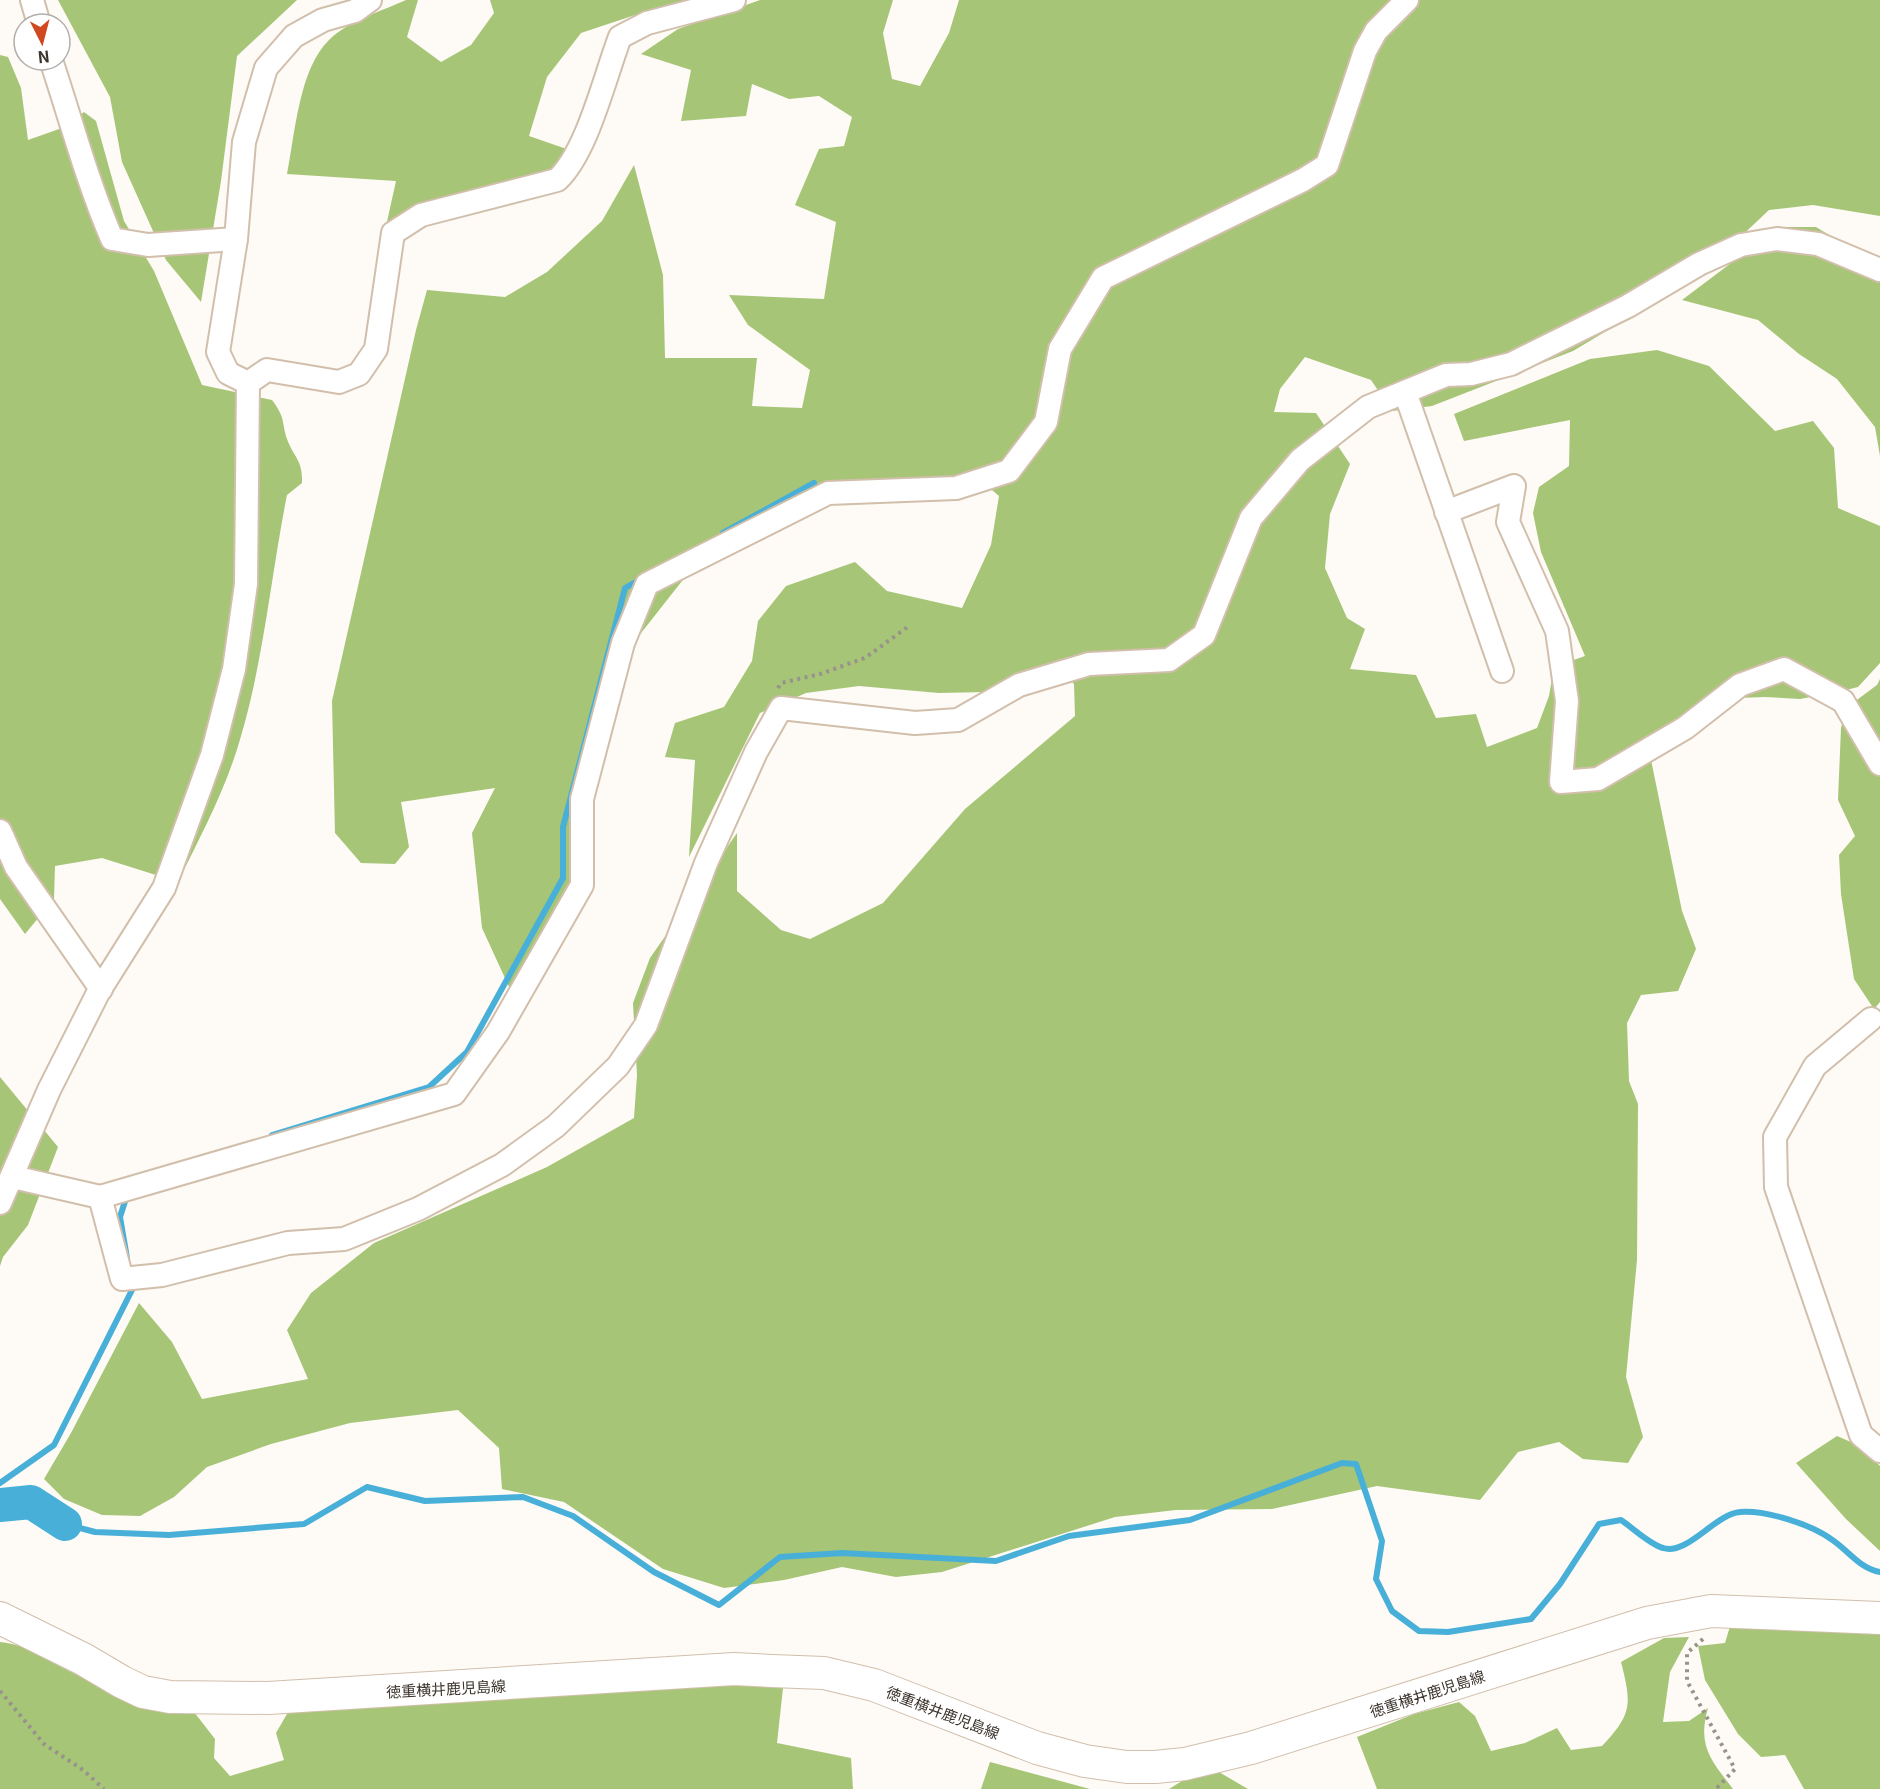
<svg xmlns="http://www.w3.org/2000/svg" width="1880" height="1789" viewBox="0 0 1880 1789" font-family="Georgia,'Noto Sans JP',serif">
<rect width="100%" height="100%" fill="#fefaf6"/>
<!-- forest -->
<g fill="#a6c576">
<polygon points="58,0 297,0 237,56 221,181 201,302 166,260 122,162 110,97"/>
<path d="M 406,0 L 418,0 L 407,37 L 441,62 L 471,45 L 494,13 L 490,0 L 722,0 L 635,15 L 581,33 L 547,77 L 529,136 L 581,154 L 572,181 L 415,225 L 379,258 L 396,181 L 287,174 C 295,134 299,69 329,40 C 348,21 382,11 406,0 Z"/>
<polygon points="760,0 893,0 883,33 892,79 920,86 949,33 959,0 1880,0 1880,216 1813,205 1769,210 1700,275 1573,351 1432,406 1392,411 1371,380 1305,357 1280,389 1274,412 1316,413 1350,464 1330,514 1325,568 1347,618 1365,629 1350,669 1416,675 1436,718 1476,714 1487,747 1537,728 1549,696 1554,667 1585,656 1541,552 1533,513 1539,487 1569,466 1570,420 1464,441 1454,414 1590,359 1657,350 1709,366 1775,431 1813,421 1834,448 1838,508 1880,526 1880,663 1858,687 1842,691 1800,699 1765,697 1704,699 1649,750 1682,911 1696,949 1678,991 1641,995 1627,1023 1629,1081 1638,1104 1637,1260 1626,1377 1643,1437 1628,1463 1583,1459 1559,1442 1518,1452 1480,1500 1377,1486 1272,1509 1176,1510 1115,1517 942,1572 896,1577 842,1567 784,1580 724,1588 663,1569 564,1502 502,1489 499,1448 458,1410 350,1423 271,1444 207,1467 174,1497 140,1516 102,1515 64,1499 44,1479 71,1433 139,1303 172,1342 202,1399 308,1379 287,1330 311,1293 374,1243 547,1167 634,1118 637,1075 633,1003 650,958 737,833 737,891 781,930 810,939 883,903 965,809 1075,716 1074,684 1054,662 987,692 939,693 859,686 806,693 760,713 689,857 695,760 665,757 675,723 724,707 752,661 758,621 786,586 855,562 887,591 962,608 991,545 999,496 978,478 926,485 756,520 693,567 634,642 596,760 587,842 558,934 510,989 482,928 472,833 495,788 401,802 409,847 395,864 361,863 335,833 332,701 416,330 427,290 505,297 547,272 602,221 634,165 663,275 665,358 757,358 752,406 802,408 810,370 748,325 729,295 824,299 836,222 795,205 819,149 844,146 852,117 819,96 789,99 752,84 746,116 681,121 691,70 641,54 678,29"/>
<path d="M 0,55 L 8,57 L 21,88 L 28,140 L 62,128 L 84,112 L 96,121 L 124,221 L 154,271 L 202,385 L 272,400 C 286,419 281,420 287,439 C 294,458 303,460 302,483 L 287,495 C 271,575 264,658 241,736 C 227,787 201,835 178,882 L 102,858 L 55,866 L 54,899 L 25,934 L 0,899 Z"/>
<polygon points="1779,227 1816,227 1839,241 1880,279 1880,456 1875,427 1837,379 1799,354 1758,320 1682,300"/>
<polygon points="1880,679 1880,1002 1874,1009 1854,979 1841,894 1839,855 1855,836 1838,800 1841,728 1846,708 1877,685"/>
<polygon points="0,1077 58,1147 28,1225 3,1257 0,1266"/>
<polygon points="1837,1436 1860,1446 1880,1466 1880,1551 1846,1519 1796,1463"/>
<polygon points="1731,1623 1880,1632 1880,1789 1804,1789 1785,1755 1761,1757 1738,1734 1705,1680 1698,1646 1725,1643"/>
<path d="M 1689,1637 L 1670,1672 L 1663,1722 L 1689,1721 L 1708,1708 C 1697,1746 1711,1760 1733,1789 L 1377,1789 L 1357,1737 L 1414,1714 L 1459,1702 L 1475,1716 L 1491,1751 L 1525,1743 L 1557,1728 L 1571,1750 L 1602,1746 C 1632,1714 1632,1705 1621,1662 L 1664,1638 Z"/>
<path d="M 0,1642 C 32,1646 40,1657 67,1670 C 107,1690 151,1704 194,1712 L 215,1739 L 214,1758 L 230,1776 L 284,1760 L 276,1733 L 291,1707 L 738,1682 L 783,1688 L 777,1743 L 851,1758 L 853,1789 L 0,1789 Z"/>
<polygon points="990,1762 1090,1789 981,1789"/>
<polygon points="1212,1768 1248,1789 1169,1789 1190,1776"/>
</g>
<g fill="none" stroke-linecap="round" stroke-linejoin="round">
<!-- stream -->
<g stroke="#48b0d8" stroke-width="6">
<polyline points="723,533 814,483"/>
<polyline points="272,1135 429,1087 467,1052 563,878 563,827 625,588 641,579"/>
<polyline points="127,1195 120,1217 127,1258"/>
<polyline points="0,1483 54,1445 133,1288 132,1283"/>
<path d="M 65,1524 L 95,1532 L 169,1535 L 304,1524 L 367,1487 L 425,1501 L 523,1497 L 573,1516 L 654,1572 L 719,1605 L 780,1557 L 842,1553 L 996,1561 L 1069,1536 L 1190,1520 L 1342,1463 L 1356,1464 L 1382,1541 L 1376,1579 L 1392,1611 L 1419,1631 L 1448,1632 L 1531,1619 L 1560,1584 L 1599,1524 L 1621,1520 C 1633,1528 1649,1544 1663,1548 C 1687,1556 1715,1514 1740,1512 C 1766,1510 1810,1524 1831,1539 C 1848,1550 1860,1569 1880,1572"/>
</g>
<!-- river -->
<polyline stroke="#48b0d8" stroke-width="34" points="0,1505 31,1502 65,1524"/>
<!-- minor casing -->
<g stroke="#d1bfab" stroke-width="26">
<g id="minor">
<polyline points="32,0 39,24"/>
<path d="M 51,60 C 71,120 87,181 112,239 L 148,245 L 236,239"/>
<path d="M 248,383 L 267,370 L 339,382 L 359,374 L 376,349 L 393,233 L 421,215 L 557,180 C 587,153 605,76 620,37 L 647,23 L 734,0"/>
<polyline points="1405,392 1502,671"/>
<polyline points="1446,512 1514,486 1508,522 1557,631 1567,701 1561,782 1598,779 1685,728 1740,685 1784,669 1843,701 1880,764"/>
<polyline points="0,831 16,867 101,989"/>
<polyline points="1871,1019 1815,1066 1775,1137 1776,1187 1861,1435 1880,1451"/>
<polyline points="13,1177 100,1197 122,1279 162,1275 288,1243 344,1239 418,1209 502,1165 556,1126 618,1066 646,1025 706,863 756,752 781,708 915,723 958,720 1019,685 1089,664 1169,660 1204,635 1251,518 1300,460 1368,407 1446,375 1471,374 1511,364 1628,306 1699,264 1741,245 1777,239 1818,244 1880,270"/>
<polyline points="100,1197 454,1094 498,1032 582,885 582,799 623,643 647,584 828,493 956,488 1009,471 1046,422 1060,349 1103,278 1303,180 1327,165 1365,51 1376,31 1407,0"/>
<polyline points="0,1203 49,1090 99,991 164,888 212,755 234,669 246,584 248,383 228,373 218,352 236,239 244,142 266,68 294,36 323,20 355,11 370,0"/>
</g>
</g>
<!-- secondary casing -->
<g stroke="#d1bfab" stroke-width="34">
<polyline id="secondary" points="0,1618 83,1659 122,1682 143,1692 170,1697 268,1698 734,1669 772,1671 824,1673 874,1685 1037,1748 1085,1761 1127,1767 1155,1767 1185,1764 1251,1748 1647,1623 1711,1611 1880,1618"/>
</g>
<!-- path -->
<g stroke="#98928c" stroke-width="4" stroke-dasharray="3 4.5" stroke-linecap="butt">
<polyline points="778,688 781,683 820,674 865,658 909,626"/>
<polyline points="1703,1639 1687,1653 1687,1681 1735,1769 1718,1787 1720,1789"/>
<polyline points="0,1691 44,1744 83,1770 104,1789"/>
</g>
<!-- minor -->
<use href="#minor" stroke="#fff" stroke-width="22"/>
<!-- secondary -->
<use href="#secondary" stroke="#fff" stroke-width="32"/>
</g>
<g text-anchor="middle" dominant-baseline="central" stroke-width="6" stroke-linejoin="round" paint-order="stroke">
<!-- street labels -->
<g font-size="15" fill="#3b342c" stroke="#fff">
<text transform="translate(446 1688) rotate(-3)">徳重横井鹿児島線</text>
<text transform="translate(1427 1693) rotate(-18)">徳重横井鹿児島線</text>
<text transform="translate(943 1712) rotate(21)">徳重横井鹿児島線</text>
</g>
</g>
<!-- north arrow -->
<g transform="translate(42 42) rotate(174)"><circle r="28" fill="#ffffff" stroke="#b1aeab" stroke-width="1.5"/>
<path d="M0-4.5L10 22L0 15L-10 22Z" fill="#d04720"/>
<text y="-9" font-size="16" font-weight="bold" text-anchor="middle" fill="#3b342c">N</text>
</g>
</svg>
